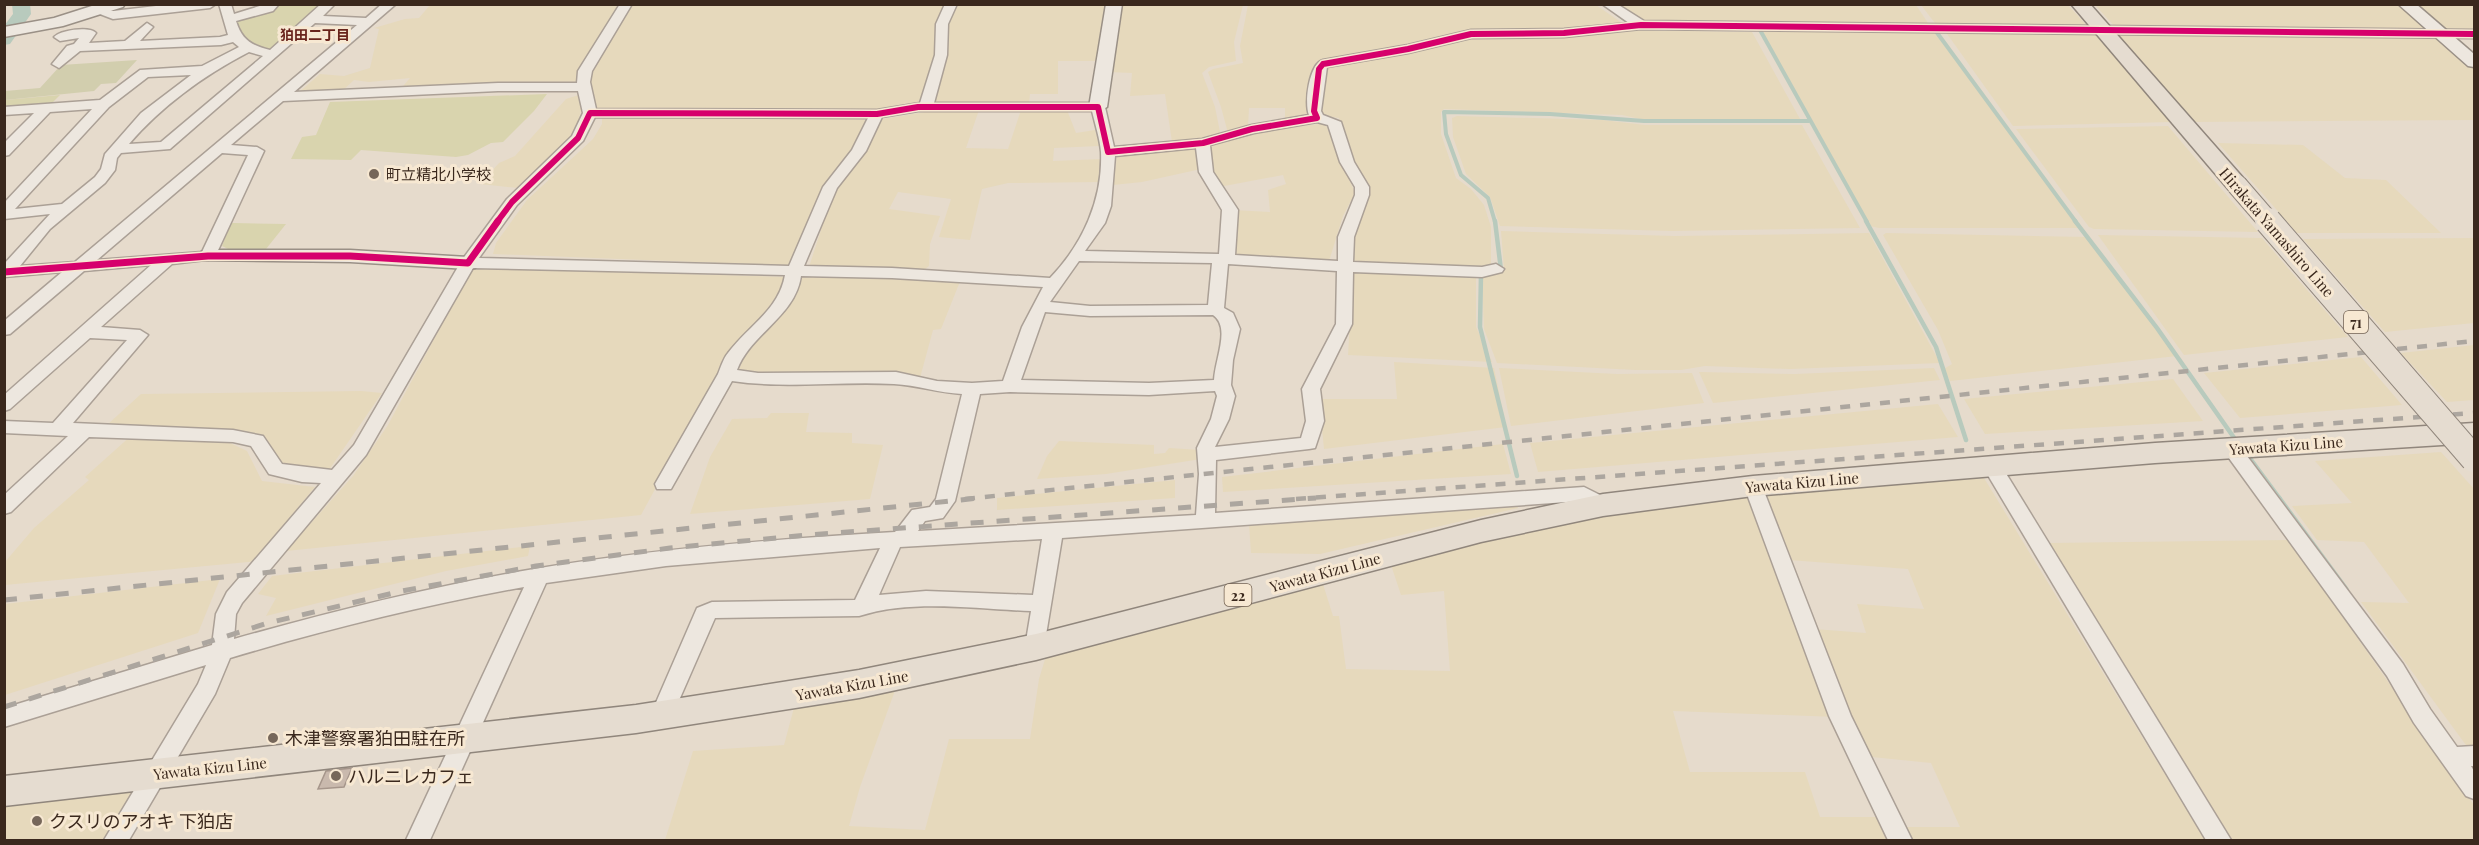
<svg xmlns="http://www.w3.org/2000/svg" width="2479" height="845" viewBox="0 0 2479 845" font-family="'Playfair Display','Noto Sans JP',serif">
<rect width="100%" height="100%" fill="#e6dbcc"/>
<!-- farmland -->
<g fill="#e6d9bc">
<polygon points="430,5 620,5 579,71 577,85 398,92 410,78 369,82 354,80 341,92 297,94 320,74 344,76 370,68 379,29 374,28 405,19 419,18"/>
<polygon points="631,5 946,5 938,56 922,104 873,113 596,108 589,81 591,69"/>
<polygon points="953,5 1107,5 1098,61 1058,61 1058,94 1030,94 1029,104 929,103 944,25"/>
<polygon points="1121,5 1243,5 1234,42 1236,61 1209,67 1202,73 1215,107 1220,132 1214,137 1172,142 1165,94 1130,96 1132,73 1109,72"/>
<polygon points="1248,5 1596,5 1625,25 1425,39 1418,46 1320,66 1309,118 1285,121 1285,108 1249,108 1248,126 1228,133 1221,107 1208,72 1213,69 1243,63 1240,46"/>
<polygon points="1611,5 1916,5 1930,26 1645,25"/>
<polygon points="1921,5 2068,5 2090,29 1938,27"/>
<polygon points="2095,5 2401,5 2435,34 2117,29"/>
<polygon points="2415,5 2474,5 2474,33 2451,33"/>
<polygon points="1625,30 1752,32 1800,119 1645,120 1622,115 1444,109 1441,112 1441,134 1456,178 1471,189 1484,205 1491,227 1491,265 1475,270 1352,264 1351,241 1370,191 1352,157 1339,118 1326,116 1318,112 1323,70 1329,66 1473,36"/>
<polygon points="1762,31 1938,32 2080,228 1879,228 1870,226"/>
<polygon points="1945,31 2093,32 2171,122 2013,126"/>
<polygon points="2115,34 2439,37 2474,69 2474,120 2193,122"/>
<polygon points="579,95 582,106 577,127 573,136 545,164 518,188 480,184 499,163 515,156 566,99"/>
<polygon points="937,110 979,110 966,148 1008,149 1021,110 1067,110 1076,133 1095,130 1099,146 1054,148 1053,161 1102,159 1102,182 1008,183 982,189 970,240 939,237 951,199 898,192 889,209 940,216 930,244 929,266 925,269 809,267 832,196 868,142 877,120"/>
<polygon points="602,115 864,119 866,122 795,266 493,254 496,243 527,200 593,139 602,124"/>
<polygon points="1457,116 1602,120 1645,125 1802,125 1860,228 1672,231 1500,226 1490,197 1466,174 1453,137 1452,118"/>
<polygon points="1320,124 1326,125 1355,193 1343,216 1329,261 1275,260 1230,254 1233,210 1270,212 1268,190 1286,184 1283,175 1219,187 1209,172 1206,149 1210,145 1256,131"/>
<polygon points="2168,126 2258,232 2094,229 2089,227 2016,129"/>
<polygon points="2218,143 2303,145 2345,178 2386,180 2441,233 2297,233"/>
<polygon points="1192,147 1199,150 1201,169 1142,182 1113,185 1117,156 1120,154"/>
<polygon points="1501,231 1675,236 1869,233 1940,363 1790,369 1705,366 1681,370 1636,370 1497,363 1484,329 1482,275 1504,269"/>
<polygon points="1886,233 2088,237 2177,356 1950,381 1944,369 1952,364 1938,330 1883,235"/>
<polygon points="2098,235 2262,238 2348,337 2184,355"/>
<polygon points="2474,238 2474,323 2385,332 2303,239"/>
<polygon points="476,268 791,277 754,327 732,348 641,515 286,551 353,476 388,425 470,272"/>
<polygon points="1353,271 1476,274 1476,327 1492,362 1348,355"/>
<polygon points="806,275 961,279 941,329 933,330 920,378 766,374 739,370 747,345 783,313 802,277"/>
<polygon points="2474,345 2474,400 2447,402 2401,353"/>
<polygon points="2361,357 2402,405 2240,418 2204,373"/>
<polygon points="1394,362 1494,368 1506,427 1324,449 1319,399 1397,399"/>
<polygon points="1499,368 1617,374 1692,373 1704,403 1511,426"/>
<polygon points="1934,368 1940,380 1713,403 1699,372 1795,374"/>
<polygon points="2173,379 2203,421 1985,434 1964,399"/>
<polygon points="361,391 382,393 322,480 292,477 254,443 107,425 141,394"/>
<polygon points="1938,404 1958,437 1538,472 1530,443"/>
<polygon points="771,413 809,413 806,432 852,433 852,443 883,445 870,499 690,514 710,457 732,419 767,418"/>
<polygon points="133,434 230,443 247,451 262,481 315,487 271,540 258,561 5,585 5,562 34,528 89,480 85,477"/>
<polygon points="1059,441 1154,445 1154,454 1165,453 1169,448 1200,450 1201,459 1106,474 1037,479 1047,456"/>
<polygon points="1503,444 1511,474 1223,492 1222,477"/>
<polygon points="2441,452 2474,489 2474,756 2361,602 2409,603 2364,542 2317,540 2292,506 2352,503 2315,461"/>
<polygon points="1984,478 2205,840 1912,840 1907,827 1960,827 1931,763 1872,757 1846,708 1814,629 1866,633 1857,604 1924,609 1908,569 1789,560 1764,493"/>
<polygon points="1175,480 1175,498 997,510 997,498"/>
<polygon points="1750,491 1837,717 1673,711 1690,772 1805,772 1820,817 1885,817 1895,840 665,840 693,751 784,745 795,704 897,685 860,787 849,826 925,830 949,739 1030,739 1039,679 1047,653 1322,581 1333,616 1339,616 1346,669 1450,671 1444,591 1401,595 1390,562 1535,525"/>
<polygon points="1516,503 1518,508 1320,554 1251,553 1249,524"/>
<polygon points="2289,540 2474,805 2474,840 2231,840 2048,543"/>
<polygon points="530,546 528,556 446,571 266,616 276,598 258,594 272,576"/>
<polygon points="220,579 198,633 5,695 5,604"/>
<polygon points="143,788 111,840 5,840 4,798"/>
</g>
<!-- green -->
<g fill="#d9d4ae">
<path d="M 278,5 L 325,5 L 274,49 C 253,53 242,38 235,20 Z"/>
<polygon points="547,94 534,111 503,142 491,143 468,155 456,157 361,150 351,160 291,159 302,137 316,135 330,102"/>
<polygon points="60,95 50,105 5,108 5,100"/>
<polygon points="231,223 234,223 286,224 266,249 230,250 222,246"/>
</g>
<!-- cemetery -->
<polygon fill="#d2ceae" points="137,60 116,83 101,84 94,91 5,100 5,91 40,88 61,65"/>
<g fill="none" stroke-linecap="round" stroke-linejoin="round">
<!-- stream-far2 -->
<g stroke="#b8cabd" stroke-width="4">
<polyline points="1617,14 1632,25"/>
<polyline points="1760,30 1867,222"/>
<polyline points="1935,30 2076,222"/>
<polyline points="1495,222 1488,198 1461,175 1446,134 1444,112 1550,114 1644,121 1809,121"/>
</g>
<!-- stream-far1 -->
<g stroke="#b8cabd" stroke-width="4.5">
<polyline points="1495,221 1501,270 1498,270"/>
<polyline points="1866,221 1936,347 1966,440"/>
<polyline points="2075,221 2157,328 2237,442"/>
<polyline points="1481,274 1480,327 1517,476"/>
<polyline points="2246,453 2280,499"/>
</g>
<!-- stream -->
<polyline stroke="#b8cabd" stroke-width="5" points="2279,498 2346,589"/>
<!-- river -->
<polygon fill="#b8cabd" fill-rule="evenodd" points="12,4 30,4 31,14 10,44 4,45 4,26 13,14"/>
</g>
<!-- building -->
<polygon fill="#c9b9ad" stroke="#a6968b" stroke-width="1.5" points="352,768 344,787 318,789 326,771"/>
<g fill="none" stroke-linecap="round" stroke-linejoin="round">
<!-- street casing -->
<g stroke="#aba096" stroke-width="3">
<g id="street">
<polygon points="173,4 216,4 210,8 113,19 92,11 98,7 113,11"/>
<path d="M 219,4 L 231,4 L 234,14 L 266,4 L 279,4 L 273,11 L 236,21 C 242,40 251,45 270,50 L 321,4 L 335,4 L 323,16 L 366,18 L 382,4 L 396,4 L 294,92 L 498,83 L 577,83 L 578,71 L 620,4 L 632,4 L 592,71 L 590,82 L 596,109 L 877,110 L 920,103 L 935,55 L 936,24 L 945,4 L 957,4 L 948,24 L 947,55 L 934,103 L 1098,103 L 1105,107 L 1114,147 L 1202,139 L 1252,125 L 1309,115 C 1304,103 1309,64 1323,60 L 1408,45 L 1471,30 L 1564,29 L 1629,23 L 1602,4 L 1617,4 L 1644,21 L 2474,30 L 2474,38 L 1641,29 L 1564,37 L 1471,38 L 1408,53 L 1327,67 L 1321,111 L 1323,115 L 1341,122 L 1354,162 L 1369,187 L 1369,195 L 1354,237 L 1353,262 L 1482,267 L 1496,264 L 1504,269 L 1502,272 L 1482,277 L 1353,272 L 1352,324 L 1320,389 L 1324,421 L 1315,448 L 1309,449 L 1216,460 L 1215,513 L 1584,487 L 1610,500 L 1613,505 L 1610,510 L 1596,510 L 1581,501 L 1062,538 L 1043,653 L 1036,656 L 1029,653 L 1025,647 L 1031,611 C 976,609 912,599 859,616 L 715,618 L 670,721 L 662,723 L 654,721 L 651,714 L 697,608 L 712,602 L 855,600 L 880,548 L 666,566 L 546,583 L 430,840 L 406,840 L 524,587 C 425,605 327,629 230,658 L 215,694 L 129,840 L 104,840 L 198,684 L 206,665 L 4,727 L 4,708 L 212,645 L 216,614 L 227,592 L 321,483 L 302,482 L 269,474 L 251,446 L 233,442 L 89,437 L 11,512 L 4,514 L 4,495 L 68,436 L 4,433 L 4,421 L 53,423 L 127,340 L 90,338 L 10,409 L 4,411 L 4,395 L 151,265 L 84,271 L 10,334 L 4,335 L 4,321 L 62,272 L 4,277 L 4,264 L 50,214 L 4,219 L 4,203 L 92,109 L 50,112 L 9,155 L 4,156 L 4,143 L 34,113 L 4,115 L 4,107 L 100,100 L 140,70 L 202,66 L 239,47 L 233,42 L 221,45 L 80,51 L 59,68 L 52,64 L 67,46 L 74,44 L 79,38 L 60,41 L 54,37 C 61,30 89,26 96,33 L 89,43 L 125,41 L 147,23 L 153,27 L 140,41 L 220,37 L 228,35 ZM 315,23 L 357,25 L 75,262 L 20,266 L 50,229 L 105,183 L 115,170 L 117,158 L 121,153 L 170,149 ZM 249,52 L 263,56 L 161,142 L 129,144 C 163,105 203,76 249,52 ZM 191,75 L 141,113 L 105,154 L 101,169 L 95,177 L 62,204 L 15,209 L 109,107 L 148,77 ZM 498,91 L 578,91 L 583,113 L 572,136 L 507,199 L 462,260 L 354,445 L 332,470 L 282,464 L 263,436 L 233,430 L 73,423 L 148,335 L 140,330 L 101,327 L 172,264 L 214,259 L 264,151 L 257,147 L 231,145 L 283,101 ZM 918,111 L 1092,111 C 1095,124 1100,139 1101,152 C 1103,199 1083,244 1050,278 L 892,268 L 804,266 L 837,188 L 866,151 L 882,117 ZM 595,117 L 868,118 L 852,150 L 823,187 L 789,266 L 479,258 L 517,205 L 583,141 ZM 1317,122 L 1328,125 L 1340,162 L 1355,187 L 1355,195 L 1338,237 L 1338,261 L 1235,255 L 1238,210 L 1213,172 L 1210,145 L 1254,133 ZM 1196,148 L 1199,172 L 1222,210 L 1219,254 L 1085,251 L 1105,223 L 1111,206 L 1115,156 ZM 222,153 L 248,155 L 202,252 L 97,260 ZM 1079,261 L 1212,263 L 1208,305 L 1090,306 L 1050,302 ZM 1228,264 L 1337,271 L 1336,324 L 1302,389 L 1306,421 L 1301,438 L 1215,447 L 1229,419 L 1235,396 L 1231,385 L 1233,360 L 1240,329 L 1233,313 L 1224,308 ZM 473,268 L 785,275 C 779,310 748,326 728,353 C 723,359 721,367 718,374 L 655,484 L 657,489 L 671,489 L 732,381 C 785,389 840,381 894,384 C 916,385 939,393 962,394 L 936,499 L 930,507 L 912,510 L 895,532 C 774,539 653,549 534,569 C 433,586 333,611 234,639 L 236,614 L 242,603 L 366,455 ZM 801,276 L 892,278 L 1043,287 L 1022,327 L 1003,381 L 972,383 L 937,381 L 896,372 L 758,373 L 737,370 C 751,333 795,317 801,276 ZM 1045,312 L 1090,316 L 1213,315 C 1231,327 1215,359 1214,380 L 1149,383 L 1021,380 ZM 1215,391 L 1217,396 L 1211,419 L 1197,448 L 1199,474 L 1196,515 L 918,531 L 925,521 L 943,518 L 955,501 L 980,394 L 1010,392 L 1149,395 ZM 1042,539 L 1033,595 L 926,591 L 879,595 L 900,547 Z"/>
<polygon points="2232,442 2238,444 2403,664 2430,709 2457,747 2474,746 2474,766 2471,766 2474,771 2474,799 2466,796 2414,723 2387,676 2226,454 2223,449 2226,444"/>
<polygon points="1992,460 1999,462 2231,840 2206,840 1983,467 1985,462"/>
<polygon points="1753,479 1760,481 1762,486 1851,716 1912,840 1888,840 1829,716 1744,486 1746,481"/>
</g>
</g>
<!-- secondary casing -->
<g stroke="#9a9086" stroke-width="3">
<g id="secondary">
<polygon points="98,4 125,4 123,7 63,26 4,37 4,27 54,18"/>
<polygon points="1106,4 1122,4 1107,107 1098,112 1089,107"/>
<polygon points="2398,4 2416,4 2474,54 2474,67 2468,66"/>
<polygon points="208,250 350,250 468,257 475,258 479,263 475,268 468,269 350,262 201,260 198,256 201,252"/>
</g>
</g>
<!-- primary casing -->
<g stroke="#90867c" stroke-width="3">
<g id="primary">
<polygon points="2071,4 2090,4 2245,180 2248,185 2245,190 2229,190"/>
<polygon points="2474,423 2474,443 2155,463 1885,485 1753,496 1603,516 1481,542 1036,660 859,698 636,733 4,806 4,776 636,705 859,670 1036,634 1481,520 1603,494 1753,476 1885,465 2155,443"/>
</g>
</g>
<!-- street -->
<use href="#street" fill="#ede7df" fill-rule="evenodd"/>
<!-- secondary -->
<use href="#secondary" fill="#ede7df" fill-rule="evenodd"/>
<!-- primary -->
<use href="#primary" fill="#e5dcd0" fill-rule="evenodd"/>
<!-- rail-far1 -->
<g stroke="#aca69f" stroke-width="4.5" stroke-dasharray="10 10" stroke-linecap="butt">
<polyline points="965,499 2474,341"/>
<polyline points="1296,499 2474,413"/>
</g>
<!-- rail -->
<g stroke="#aca69f" stroke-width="5" stroke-dasharray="13 13" stroke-linecap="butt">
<polyline points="4,600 979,498"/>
<polyline points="4,707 268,623 402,591 536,566 670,548 807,535 1316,498"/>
</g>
<!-- primary-bridge-far1 casing -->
<g stroke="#90867c" stroke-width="22" stroke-linecap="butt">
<polyline id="primary-bridge-far1" points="2237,185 2269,222"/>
</g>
<!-- primary-bridge casing -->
<g stroke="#90867c" stroke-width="28" stroke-linecap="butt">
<polyline id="primary-bridge" points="2268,221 2474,459"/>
</g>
<!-- primary-bridge-far1 -->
<use href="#primary-bridge-far1" stroke="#e5dcd0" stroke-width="20"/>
<!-- primary-bridge -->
<use href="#primary-bridge" stroke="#e5dcd0" stroke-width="26"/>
<!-- cycleway-far1 casing -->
<g stroke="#f7e8d2" stroke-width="9">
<polyline id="cycleway-far1" points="497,222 512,202 578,138 590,113 877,114 918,107 1098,107 1108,152 1203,143 1252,129 1317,118 1314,111 1319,69 1323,64 1408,49 1471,34 1564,33 1641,25 2474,34"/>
</g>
<!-- cycleway casing -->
<g stroke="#f7e8d2" stroke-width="10">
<polyline id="cycleway" points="4,272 208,256 350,256 468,263 498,221"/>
</g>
<!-- cycleway-far1 -->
<use href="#cycleway-far1" stroke="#d6006c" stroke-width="6"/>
<!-- cycleway -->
<use href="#cycleway" stroke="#d6006c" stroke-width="7"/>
</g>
<!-- markers -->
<g fill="#76675a" stroke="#f7e8d2" stroke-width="2">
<circle cx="374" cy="174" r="6"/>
<circle cx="273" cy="738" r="6"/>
<circle cx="336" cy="776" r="6"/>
<circle cx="37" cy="821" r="6"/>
</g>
<g text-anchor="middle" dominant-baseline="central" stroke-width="6" stroke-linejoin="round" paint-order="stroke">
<!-- far-neighbourhood labels -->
<g font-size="14" font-weight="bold" fill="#68231b" stroke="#f7e8d2">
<text x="315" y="34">狛田二丁目</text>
</g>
<!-- shield labels -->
<g fill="#f7e8d2" stroke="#736253" stroke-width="1.5">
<rect x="2344" y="311" width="24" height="22" rx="4.5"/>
<rect x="1224.5" y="584" width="27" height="22" rx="4.5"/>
</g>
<g font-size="14" font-weight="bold" fill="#3a281d">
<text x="2356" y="322">71</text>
<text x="1238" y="595">22</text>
</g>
<!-- poi labels -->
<g font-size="15" fill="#3a281d" stroke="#f7e8d2" text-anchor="start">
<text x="386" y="174">町立精北小学校</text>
</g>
<!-- street labels -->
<g font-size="15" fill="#3a281d" stroke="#f7e8d2">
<text transform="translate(2277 232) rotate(49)">Hirakata Yamashiro Line</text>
<text transform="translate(2286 445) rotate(-4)">Yawata Kizu Line</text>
<text transform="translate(1802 482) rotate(-5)">Yawata Kizu Line</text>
<text transform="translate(1325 572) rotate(-15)">Yawata Kizu Line</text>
<text transform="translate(852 685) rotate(-10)">Yawata Kizu Line</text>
<text transform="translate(210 768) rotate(-6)">Yawata Kizu Line</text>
</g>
<!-- near-poi labels -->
<g font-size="18" fill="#3a281d" stroke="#f7e8d2" text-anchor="start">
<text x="285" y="738">木津警察署狛田駐在所</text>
<text x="348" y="776">ハルニレカフェ</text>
<text x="49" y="821">クスリのアオキ 下狛店</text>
</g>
</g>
<!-- border -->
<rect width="2479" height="845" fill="none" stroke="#3a281d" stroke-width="12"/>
</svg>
